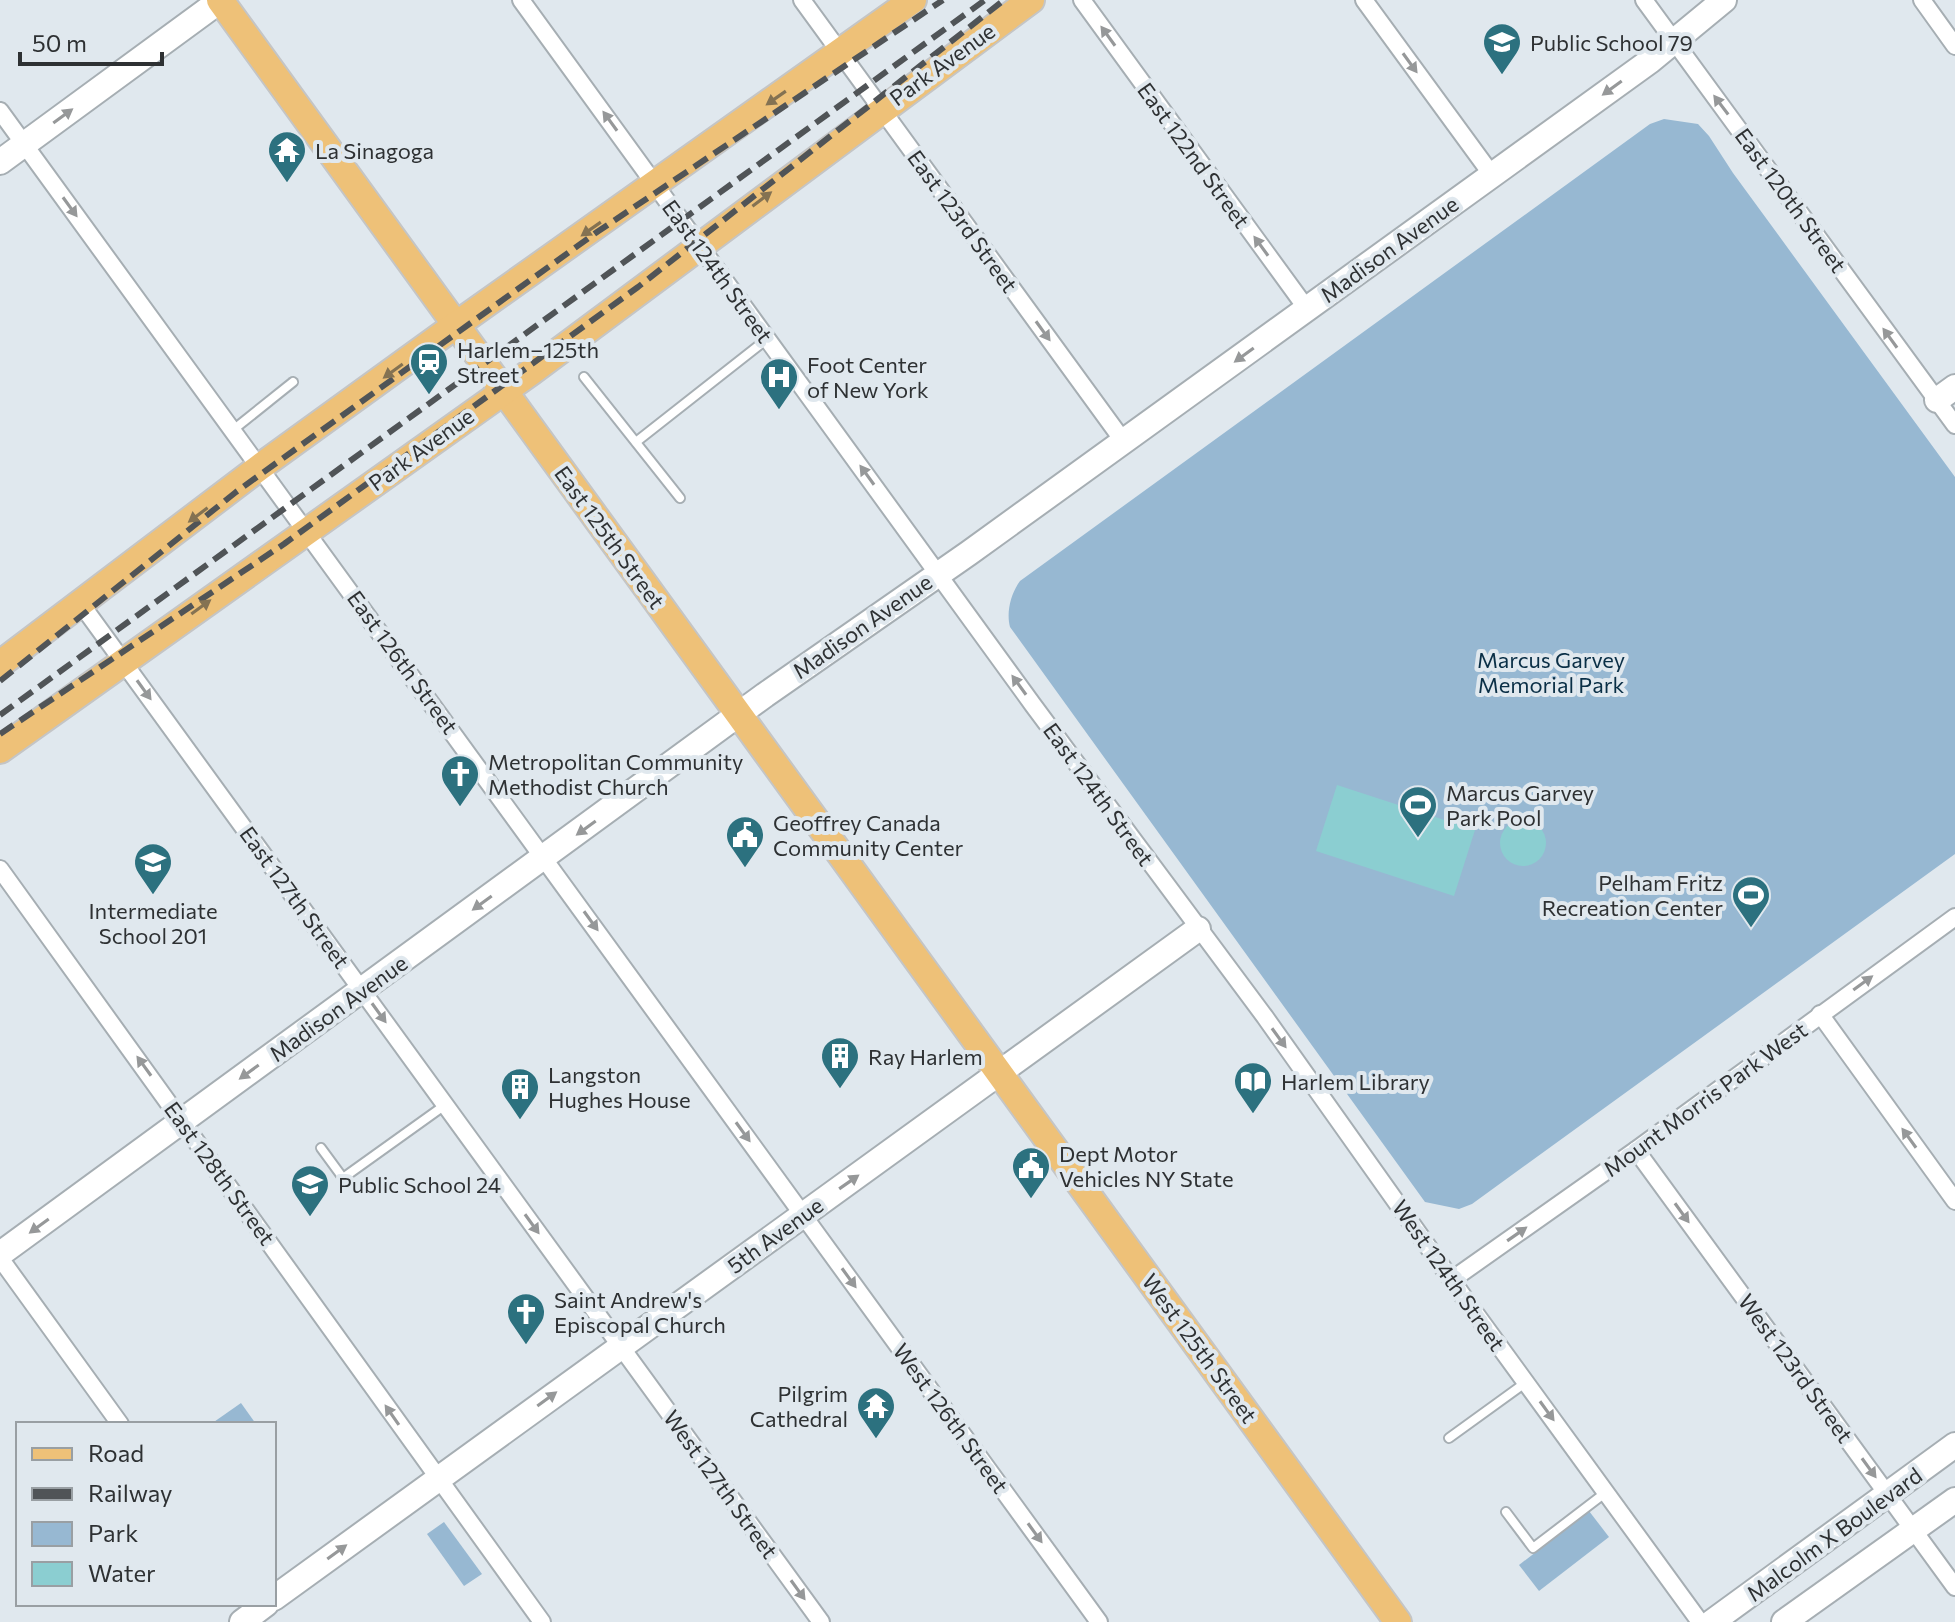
<svg xmlns="http://www.w3.org/2000/svg" width="1955" height="1622" viewBox="0 0 1955 1622" font-family="Commissioner,sans-serif">
<rect width="100%" height="100%" fill="#e0e8ee"/>
<!-- green -->
<g fill="#97b8d2">
<path d="M 1664,119 L 1698,124 L 1709,136 L 1733,173 L 1955,477 L 1955,854 L 1472,1204 L 1459,1209 L 1425,1202 L 1010,627 C 1006,612 1011,593 1020,581 L 1650,124 Z"/>
<polygon points="241,1403 256,1424 211,1424"/>
<polygon points="1589,1511 1609,1537 1539,1591 1519,1565"/>
<polygon points="444,1522 482,1574 464,1586 427,1534"/>
</g>
<!-- water -->
<g fill="#8bced1">
<polygon points="1337,785 1475,830 1454,896 1316,851"/>
<circle cx="1523" cy="843" r="23"/>
</g>
<g fill="none" stroke-linecap="round" stroke-linejoin="round">
<!-- lane casing -->
<g stroke="#a6aeb3" stroke-width="12">
<g id="lane">
<polyline points="584,377 680,498"/>
<polyline points="233,430 293,382"/>
<polyline points="636,442 767,339"/>
<polyline points="321,1148 343,1178 445,1105"/>
<polyline points="1449,1438 1525,1383"/>
<polyline points="1506,1512 1533,1548 1605,1493"/>
</g>
</g>
<!-- street casing -->
<g stroke="#a6aeb3" stroke-width="20">
<g id="street">
<polyline points="521,0 1033,705 1265,1017 1470,1306 1700,1622"/>
<polyline points="802,0 1124,442"/>
<polyline points="1082,0 1307,309"/>
<polyline points="1364,0 1492,175"/>
<polyline points="1644,0 1955,425"/>
<polyline points="1922,0 1955,46"/>
<polyline points="0,111 1099,1622"/>
<polyline points="81,604 821,1622"/>
<polyline points="0,869 542,1622"/>
<polyline points="1820,1014 1955,1201"/>
<polyline points="1636,1150 1955,1587"/>
<polyline points="0,1258 120,1424"/>
<polyline points="1453,1279 1636,1150 1955,917"/>
</g>
</g>
<!-- secondary casing -->
<g stroke="#a6aeb3" stroke-width="28">
<g id="secondary">
<polyline points="0,162 221,0"/>
<polyline points="1937,400 1955,387"/>
<polyline points="0,1254 765,695 969,553 1650,61 1724,0"/>
<polyline points="274,1598 1198,929"/>
<polyline points="242,1622 266,1604"/>
<polyline points="1712,1622 1955,1445"/>
<polyline points="1784,1622 1955,1500"/>
</g>
</g>
<!-- primary casing -->
<g stroke="#c4c5c6" stroke-width="30">
<g id="primary">
<polyline points="220,0 1398,1622"/>
<polyline points="0,664 260,467 456,325 913,0"/>
<polyline points="0,750 531,372 1031,0"/>
</g>
</g>
<!-- lane -->
<use href="#lane" stroke="#fff" stroke-width="8"/>
<!-- street -->
<use href="#street" stroke="#fff" stroke-width="16"/>
<!-- secondary -->
<use href="#secondary" stroke="#fff" stroke-width="24"/>
<!-- primary -->
<use href="#primary" stroke="#eec178" stroke-width="26"/>
<!-- rail -->
<g stroke="#505457" stroke-width="6" stroke-dasharray="16 8" stroke-linecap="butt">
<polyline points="0,681 236,492 597,232 943,0"/>
<polyline points="0,715 985,0"/>
<polyline points="0,734 284,544 638,287 1004,0"/>
</g>
</g>
<!-- one-way arrows -->
<defs><path id="oneway-solid" d="M-6-.8H1V-3.2L6.5 0L1 3.2V.8H-6Z" transform="scale(2)"/></defs>
<g fill="#969899">
<use href="#oneway-solid" transform="translate(1108 36) rotate(-126)"/>
<use href="#oneway-solid" transform="translate(1410 63) rotate(54)"/>
<use href="#oneway-solid" transform="translate(1612 88) rotate(144)"/>
<use href="#oneway-solid" transform="translate(1721 105) rotate(-127)"/>
<use href="#oneway-solid" transform="translate(63 116) rotate(-36)"/>
<use href="#oneway-solid" transform="translate(610 121) rotate(-126)"/>
<use href="#oneway-solid" transform="translate(70 207) rotate(54)"/>
<use href="#oneway-solid" transform="translate(1261 246) rotate(-126)"/>
<use href="#oneway-solid" transform="translate(1043 331) rotate(54)"/>
<use href="#oneway-solid" transform="translate(1890 338) rotate(-126)"/>
<use href="#oneway-solid" transform="translate(1244 355) rotate(144)"/>
<use href="#oneway-solid" transform="translate(867 475) rotate(-126)"/>
<use href="#oneway-solid" transform="translate(1019 685) rotate(-126)"/>
<use href="#oneway-solid" transform="translate(144 690) rotate(54)"/>
<use href="#oneway-solid" transform="translate(586 828) rotate(144)"/>
<use href="#oneway-solid" transform="translate(482 903) rotate(144)"/>
<use href="#oneway-solid" transform="translate(591 921) rotate(54)"/>
<use href="#oneway-solid" transform="translate(1863 983) rotate(-36)"/>
<use href="#oneway-solid" transform="translate(379 1013) rotate(54)"/>
<use href="#oneway-solid" transform="translate(1279 1038) rotate(54)"/>
<use href="#oneway-solid" transform="translate(144 1066) rotate(-126)"/>
<use href="#oneway-solid" transform="translate(249 1072) rotate(144)"/>
<use href="#oneway-solid" transform="translate(743 1132) rotate(54)"/>
<use href="#oneway-solid" transform="translate(1909 1138) rotate(-126)"/>
<use href="#oneway-solid" transform="translate(849 1182) rotate(-35)"/>
<use href="#oneway-solid" transform="translate(1682 1213) rotate(54)"/>
<use href="#oneway-solid" transform="translate(532 1224) rotate(54)"/>
<use href="#oneway-solid" transform="translate(39 1226) rotate(144)"/>
<use href="#oneway-solid" transform="translate(1517 1234) rotate(-35)"/>
<use href="#oneway-solid" transform="translate(849 1278) rotate(54)"/>
<use href="#oneway-solid" transform="translate(547 1399) rotate(-36)"/>
<use href="#oneway-solid" transform="translate(1547 1411) rotate(54)"/>
<use href="#oneway-solid" transform="translate(392 1415) rotate(-125)"/>
<use href="#oneway-solid" transform="translate(1869 1468) rotate(54)"/>
<use href="#oneway-solid" transform="translate(1035 1533) rotate(54)"/>
<use href="#oneway-solid" transform="translate(337 1552) rotate(-36)"/>
<use href="#oneway-solid" transform="translate(798 1590) rotate(54)"/>
</g>
<g fill="#847252">
<use href="#oneway-solid" transform="translate(776 98) rotate(145)"/>
<use href="#oneway-solid" transform="translate(762 199) rotate(-37)"/>
<use href="#oneway-solid" transform="translate(591 229) rotate(145)"/>
<use href="#oneway-solid" transform="translate(393 371) rotate(144)"/>
<use href="#oneway-solid" transform="translate(198 515) rotate(143)"/>
<use href="#oneway-solid" transform="translate(201 607) rotate(-36)"/>
</g>
<!-- icons -->
<defs>
<g id="school-pin" transform="scale(2)"><path d="M0 17L-7.5 6A9.5 9.5 0 1 1 7.5 6Z" fill="#2c717f" stroke="#e0e8ee"/><path d="M0-5L7-2L0 1L-7-2ZM-4 1L0 2.5L4 1V4Q0 6-4 4Z" fill="#fff"/></g>
<g id="temple-pin" transform="scale(2)"><path d="M0 17L-7.5 6A9.5 9.5 0 1 1 7.5 6Z" fill="#2c717f" stroke="#e0e8ee"/><path d="M0-6L5-2H3V0L6.5 2.5H4V6H1.5V3h-3V6H-4V2.5H-6.5L-3 0V-2H-5Z" fill="#fff"/></g>
<g id="station-pin" transform="scale(2)"><path d="M0 17L-7.5 6A9.5 9.5 0 1 1 7.5 6Z" fill="#2c717f" stroke="#e0e8ee"/><path d="M-3-6H3Q5-6 5-4V2Q5 4 3 4L4.5 6H3L1.5 4h-3L-3 6H-4.5L-3 4Q-5 4-5 2V-4Q-5-6-3-6ZM-3.5-4v3h7v-3ZM-3.5 1v1.5H-2V1ZM2 1v1.5H3.5V1Z" fill="#fff"/></g>
<g id="hospital-pin" transform="scale(2)"><path d="M0 17L-7.5 6A9.5 9.5 0 1 1 7.5 6Z" fill="#2c717f" stroke="#e0e8ee"/><path d="M-5-5h3v3.5h4V-5h3V5h-3V1.5h-4V5h-3Z" fill="#fff"/></g>
<g id="church-pin" transform="scale(2)"><path d="M0 17L-7.5 6A9.5 9.5 0 1 1 7.5 6Z" fill="#2c717f" stroke="#e0e8ee"/><path d="M-1.2-6h2.4v3.5h3.3v2.4h-3.3V6h-2.4V-.1h-3.3v-2.4h3.3Z" fill="#fff"/></g>
<g id="stadium-pin" transform="scale(2)"><path d="M0 17L-7.5 6A9.5 9.5 0 1 1 7.5 6Z" fill="#2c717f" stroke="#e0e8ee"/><path d="M0-5a6.5 5 0 1 0 0 10a6.5 5 0 1 0 0-10ZM-3.5-1.8h7v3.6h-7Z" fill="#fff"/></g>
<g id="civic-pin" transform="scale(2)"><path d="M0 17L-7.5 6A9.5 9.5 0 1 1 7.5 6Z" fill="#2c717f" stroke="#e0e8ee"/><path d="M-.6-6.5H3V-4.5H.6V-3L4-1V1h2V6H-6V1h2V-1L-.6-3ZM-1.2 2.5V6h2.4V2.5Z" fill="#fff"/></g>
<g id="building-pin" transform="scale(2)"><path d="M0 17L-7.5 6A9.5 9.5 0 1 1 7.5 6Z" fill="#2c717f" stroke="#e0e8ee"/><path d="M-4-6H4V6H1V3H-1V6H-4ZM-2.5-4.3h1.7v1.8h-1.7ZM.8-4.3h1.7v1.8H.8ZM-2.5-1h1.7V.8h-1.7ZM.8-1h1.7V.8H.8Z" fill="#fff"/></g>
<g id="library-pin" transform="scale(2)"><path d="M0 17L-7.5 6A9.5 9.5 0 1 1 7.5 6Z" fill="#2c717f" stroke="#e0e8ee"/><path d="M-6-4Q-3-5.5-.7-3.5V5Q-3 3-6 4ZM6-4Q3-5.5 .7-3.5V5Q3 3 6 4Z" fill="#fff"/></g>
</defs>
<g fill-rule="evenodd">
<use href="#school-pin" x="1502" y="42"/>
<use href="#temple-pin" x="287" y="150"/>
<use href="#station-pin" x="429" y="362"/>
<use href="#hospital-pin" x="779" y="377"/>
<use href="#church-pin" x="460" y="774"/>
<use href="#stadium-pin" x="1418" y="805"/>
<use href="#civic-pin" x="745" y="835"/>
<use href="#school-pin" x="153" y="862"/>
<use href="#stadium-pin" x="1751" y="895"/>
<use href="#building-pin" x="840" y="1056"/>
<use href="#library-pin" x="1253" y="1081"/>
<use href="#building-pin" x="520" y="1087"/>
<use href="#civic-pin" x="1031" y="1166"/>
<use href="#school-pin" x="310" y="1184"/>
<use href="#church-pin" x="526" y="1312"/>
<use href="#temple-pin" x="876" y="1406"/>
</g>
<g text-anchor="middle" dominant-baseline="central" stroke-width="8" stroke-linejoin="round" paint-order="stroke">
<!-- poi labels -->
<g font-size="22" fill="#2e3133" stroke="#e0e8ee" text-anchor="start">
<text x="1530" y="42">Public School 79</text>
<text x="315" y="150">La Sinagoga</text>
<text x="457" y="349">Harlem–125th<tspan x="457" dy="25">Street</tspan></text>
<text x="807" y="364">Foot Center<tspan x="807" dy="25">of New York</tspan></text>
<text x="488" y="761">Metropolitan Community<tspan x="488" dy="25">Methodist Church</tspan></text>
<text x="1446" y="792">Marcus Garvey<tspan x="1446" dy="25">Park Pool</tspan></text>
<text x="773" y="822">Geoffrey Canada<tspan x="773" dy="25">Community Center</tspan></text>
<text x="1723" y="882" text-anchor="end">Pelham Fritz<tspan x="1723" dy="25">Recreation Center</tspan></text>
<text x="153" y="910" text-anchor="middle">Intermediate<tspan x="153" dy="25">School 201</tspan></text>
<text x="868" y="1056">Ray Harlem</text>
<text x="548" y="1074">Langston<tspan x="548" dy="25">Hughes House</tspan></text>
<text x="1281" y="1081">Harlem Library</text>
<text x="1059" y="1153">Dept Motor<tspan x="1059" dy="25">Vehicles NY State</tspan></text>
<text x="338" y="1184">Public School 24</text>
<text x="554" y="1299">Saint Andrew's<tspan x="554" dy="25">Episcopal Church</tspan></text>
<text x="848" y="1393" text-anchor="end">Pilgrim<tspan x="848" dy="25">Cathedral</tspan></text>
</g>
<!-- street labels -->
<g font-size="22" fill="#2e3133" stroke="#e0e8ee">
<text transform="translate(942 64) rotate(-36)">Park Avenue</text>
<text transform="translate(1194 155) rotate(54)">East 122nd Street</text>
<text transform="translate(1791 200) rotate(54)">East 120th Street</text>
<text transform="translate(963 221) rotate(54)">East 123rd Street</text>
<text transform="translate(1389 249) rotate(-36)">Madison Avenue</text>
<text transform="translate(718 271) rotate(54)">East 124th Street</text>
<text transform="translate(421 449) rotate(-36)">Park Avenue</text>
<text transform="translate(610 537) rotate(54)">East 125th Street</text>
<text transform="translate(862 626) rotate(-35)">Madison Avenue</text>
<text transform="translate(403 662) rotate(54)">East 126th Street</text>
<text transform="translate(1099 794) rotate(54)">East 124th Street</text>
<text transform="translate(295 897) rotate(54)">East 127th Street</text>
<text transform="translate(338 1008) rotate(-36)">Madison Avenue</text>
<text transform="translate(1705 1099) rotate(-36)">Mount Morris Park West</text>
<text transform="translate(220 1173) rotate(54)">East 128th Street</text>
<text transform="translate(775 1235) rotate(-36)">5th Avenue</text>
<text transform="translate(1449 1275) rotate(55)">West 124th Street</text>
<text transform="translate(1200 1348) rotate(54)">West 125th Street</text>
<text transform="translate(1796 1368) rotate(54)">West 123rd Street</text>
<text transform="translate(951 1418) rotate(54)">West 126th Street</text>
<text transform="translate(721 1484) rotate(54)">West 127th Street</text>
<text transform="translate(1834 1534) rotate(-36)">Malcolm X Boulevard</text>
</g>
<!-- park labels -->
<g font-size="22" fill="#0a2f46" stroke="#e0e8ee">
<text x="1551" y="659">Marcus Garvey<tspan x="1551" dy="25">Memorial Park</tspan></text>
</g>
</g>
<!-- legend -->
<rect x="16" y="1422" width="260" height="184" fill="#e0e8ee" stroke="#999fa3" stroke-width="2"/>
<rect x="32" y="1448" width="40" height="12" fill="#eec178" stroke="#999fa3" stroke-width="2"/>
<text x="88" y="1462" font-size="24" fill="#2e3133">Road</text>
<rect x="32" y="1488" width="40" height="12" fill="#505457" stroke="#999fa3" stroke-width="2"/>
<text x="88" y="1502" font-size="24" fill="#2e3133">Railway</text>
<rect x="32" y="1522" width="40" height="24" fill="#97b8d2" stroke="#999fa3" stroke-width="2"/>
<text x="88" y="1542" font-size="24" fill="#2e3133">Park</text>
<rect x="32" y="1562" width="40" height="24" fill="#8bced1" stroke="#999fa3" stroke-width="2"/>
<text x="88" y="1582" font-size="24" fill="#2e3133">Water</text>
<!-- scale -->
<path d="M20 52v12h142v-12" fill="none" stroke="#2e3133" stroke-width="4"/>
<text x="32" y="52" font-size="24" fill="#2e3133" stroke="#e0e8ee" stroke-width="6" paint-order="stroke">50 m</text>
</svg>
